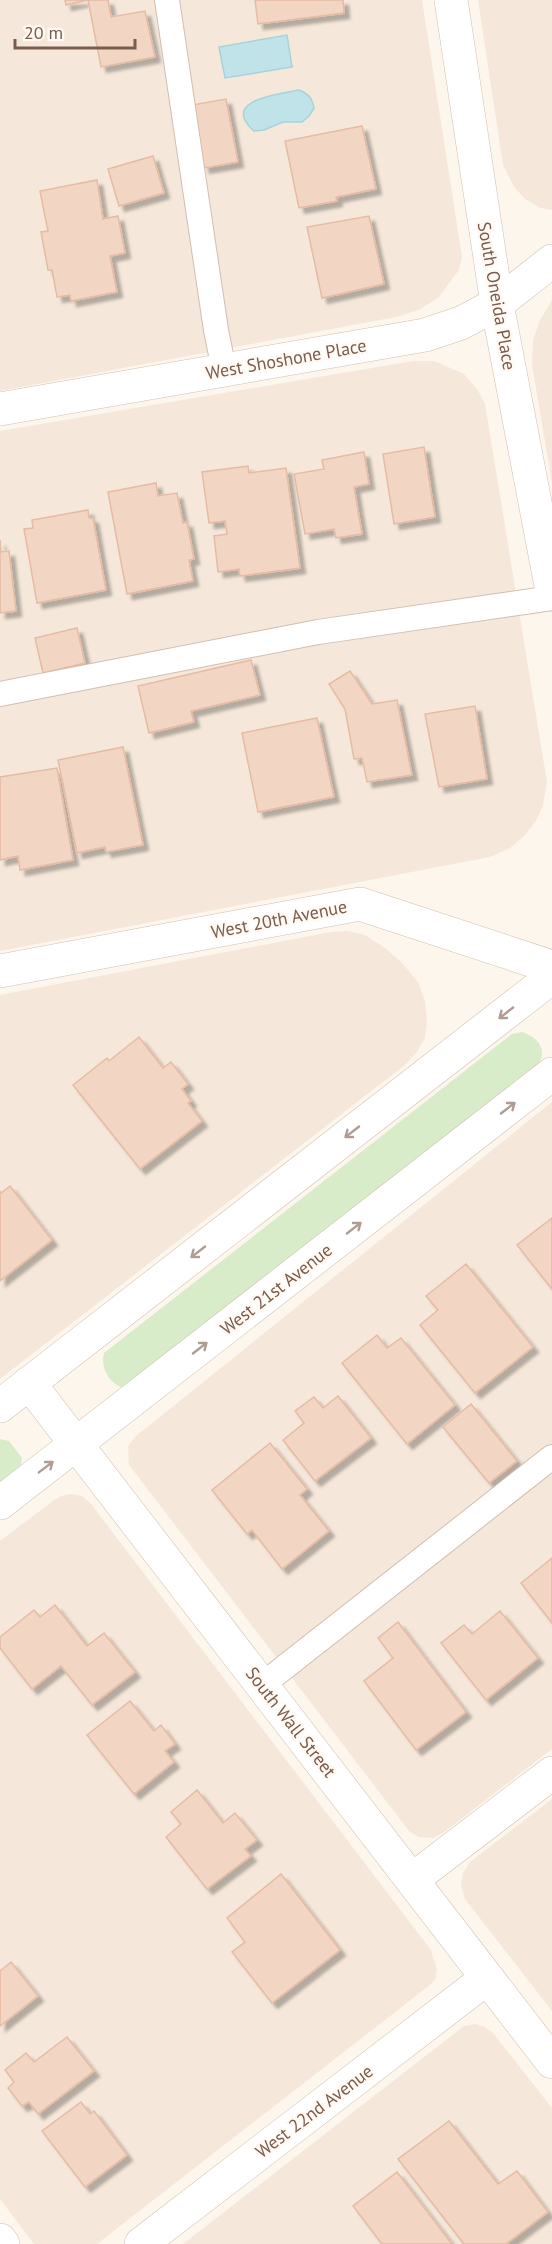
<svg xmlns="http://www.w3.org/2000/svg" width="552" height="2244" viewBox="0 0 552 2244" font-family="'PT Sans',sans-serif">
<defs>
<filter id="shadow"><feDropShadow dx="5.5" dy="5.5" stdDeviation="1.5" flood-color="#0004"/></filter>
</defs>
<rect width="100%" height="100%" fill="#fdf6ec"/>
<!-- residential -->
<g fill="#f5e8da">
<polygon points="0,0 422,0 462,257 459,270 438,298 419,310 396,317 0,391"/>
<polygon points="478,0 552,0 552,210 541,208 525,199 514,187 503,165"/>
<polygon points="552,300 552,483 532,365 533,341 539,322"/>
<polygon points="413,361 434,361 464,374 477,389 485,404 547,782 543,806 536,821 525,835 510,848 490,857 0,951 0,431"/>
<polygon points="348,931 365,935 385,948 402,963 418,982 425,1001 427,1022 425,1038 417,1052 405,1065 0,1379 0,995 331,932"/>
<polygon points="552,1102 552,1749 443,1833 433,1838 419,1837 409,1831 136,1474 129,1465 128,1446 136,1436"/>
<polygon points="71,1494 82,1496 91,1504 431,1950 437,1970 435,1979 430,1985 97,2244 34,2244 0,2199 0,1541 53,1501 61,1496"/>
<polygon points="552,1799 552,2011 465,1899 461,1885 463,1873 470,1862"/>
<polygon points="475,2024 485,2027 493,2033 552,2108 552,2244 183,2244 464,2026"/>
</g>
<!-- green -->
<g fill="#d8ecc9">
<path d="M 522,1032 C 540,1038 548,1051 537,1067 L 123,1388 C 109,1383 100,1368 104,1353 L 512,1034 Z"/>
<polygon points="0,1439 9,1441 22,1458 21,1467 0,1488"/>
</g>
<!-- water -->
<g fill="#bfe3e8" stroke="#a5d3da" stroke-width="1.5">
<polygon points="287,35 292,67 225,78 219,47"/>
<path d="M 299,90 C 309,94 312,98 314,108 L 309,116 L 302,122 L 283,122 L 264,130 L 254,131 C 219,100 280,94 299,90 Z"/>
</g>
<!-- building -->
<g fill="#f3d5c3" stroke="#e6bba3" stroke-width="1.5" filter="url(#shadow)">
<polygon points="65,0 108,0 111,17 145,11 155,57 101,67 88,0 66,5"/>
<polygon points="255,0 343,0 344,13 258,24"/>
<polygon points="226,99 238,162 204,168 192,105"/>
<polygon points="362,126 376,189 336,197 337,201 299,208 285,141"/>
<polygon points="153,156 164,193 119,206 108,169"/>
<polygon points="97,180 103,219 118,216 125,253 110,256 117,292 71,301 70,295 57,297 52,270 48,270 41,232 48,231 40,191"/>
<polygon points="369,216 384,284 322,298 307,227"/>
<polygon points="424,447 435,517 394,524 383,454"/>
<polygon points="364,452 369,484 354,487 362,534 336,538 334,529 305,534 294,474 324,469 322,460"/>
<polygon points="248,466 249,473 286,468 300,568 240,576 239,569 218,572 214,536 227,534 225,521 209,523 202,472"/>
<polygon points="156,483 158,496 177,493 183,523 187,522 194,559 189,560 193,581 127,594 108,492"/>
<polygon points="88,510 89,518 93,518 106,590 37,603 24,529 33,528 32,520"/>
<polygon points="0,540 1,552 9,551 16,611 0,613"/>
<polygon points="77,628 85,663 43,673 35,638"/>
<polygon points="251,660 260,695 191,711 194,722 149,733 138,686"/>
<polygon points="350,671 372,704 397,700 412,775 367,782 362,758 354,759 345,709 329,684"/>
<polygon points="475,706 487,779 439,787 425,714"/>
<polygon points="317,718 334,797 258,812 242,733"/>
<polygon points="123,747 143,845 106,852 105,847 77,853 58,760"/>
<polygon points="57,768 73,860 20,870 18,856 0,860 0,777"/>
<polygon points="139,1037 163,1068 171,1062 188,1084 182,1089 191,1101 188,1103 202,1121 140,1169 73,1085 107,1058 109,1061"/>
<polygon points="10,1186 52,1240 0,1281 0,1191 1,1193"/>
<polygon points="552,1218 552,1289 517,1245"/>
<polygon points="466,1264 533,1347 475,1393 420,1325 438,1310 426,1296"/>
<polygon points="377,1335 387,1348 401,1338 455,1405 407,1444 342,1363"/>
<polygon points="338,1396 371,1438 315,1481 283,1440 304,1423 295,1411 314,1397 323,1408"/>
<polygon points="471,1404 517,1461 489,1483 443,1427"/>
<polygon points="270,1443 307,1489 300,1495 329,1531 282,1569 252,1530 247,1534 212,1490"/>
<polygon points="552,1558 552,1623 521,1583"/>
<polygon points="55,1605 87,1646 104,1633 135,1672 92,1705 61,1666 32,1689 0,1648 0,1637 34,1610 40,1617"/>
<polygon points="500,1611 538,1658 486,1700 441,1643 464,1625 472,1634"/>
<polygon points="398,1622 466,1712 416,1750 364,1681 393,1658 378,1638"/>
<polygon points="130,1701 154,1731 161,1725 175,1744 165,1751 174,1762 134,1794 87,1735"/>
<polygon points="197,1790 223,1823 235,1813 257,1840 245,1849 251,1856 207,1889 166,1837 181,1824 171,1812"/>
<polygon points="281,1874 340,1950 272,2003 232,1952 245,1942 227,1918"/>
<polygon points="11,1962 38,1996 0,2026 0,1971"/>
<polygon points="67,2037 94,2071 38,2114 29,2102 22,2106 8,2088 14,2082 5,2070 26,2053 34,2062"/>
<polygon points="81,2102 90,2114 94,2111 127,2155 85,2187 42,2131"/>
<polygon points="449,2121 498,2184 517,2171 548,2212 506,2244 464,2244 398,2159"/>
<polygon points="397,2172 452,2244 382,2244 353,2206"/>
</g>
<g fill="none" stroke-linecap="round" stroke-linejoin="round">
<!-- lane casing -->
<g stroke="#d1beb0" stroke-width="26">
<g id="lane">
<polyline points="167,0 216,330 224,370"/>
<polyline points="0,694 318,632 552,598"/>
<polyline points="262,1685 552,1457"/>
</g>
</g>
<!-- street casing -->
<g stroke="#d1beb0" stroke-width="34">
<g id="street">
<polyline points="451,0 497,304 552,591"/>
<polyline points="0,409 425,335 461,323 497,304 552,261"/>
<polyline points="0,971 360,904 552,967"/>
<polyline points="29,1383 552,2062"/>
<polyline points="0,1406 552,977"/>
<polyline points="0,1503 552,1074"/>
<polyline points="413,1879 552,1773"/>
<polyline points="0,2240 3,2244"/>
<polyline points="141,2244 487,1978"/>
</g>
</g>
<!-- lane -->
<use href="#lane" stroke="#fff" stroke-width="24"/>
<!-- street -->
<use href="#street" stroke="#fff" stroke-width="33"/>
</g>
<!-- one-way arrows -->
<defs><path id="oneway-shaft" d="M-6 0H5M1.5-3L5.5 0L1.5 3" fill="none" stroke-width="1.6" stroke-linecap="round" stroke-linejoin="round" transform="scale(1.5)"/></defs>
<g stroke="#af9d94">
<use href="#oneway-shaft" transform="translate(506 1013) rotate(142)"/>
<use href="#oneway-shaft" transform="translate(508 1108) rotate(-38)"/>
<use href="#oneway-shaft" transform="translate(352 1132) rotate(142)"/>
<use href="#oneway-shaft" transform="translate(354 1228) rotate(-38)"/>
<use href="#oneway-shaft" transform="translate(198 1252) rotate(142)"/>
<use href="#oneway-shaft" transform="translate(200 1348) rotate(-38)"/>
<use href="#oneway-shaft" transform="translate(46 1467) rotate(-37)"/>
</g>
<g text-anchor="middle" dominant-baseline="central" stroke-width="5" stroke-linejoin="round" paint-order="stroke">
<!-- street labels -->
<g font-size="18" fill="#7a5c4d" stroke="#fffaf3">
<text transform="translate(497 296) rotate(80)">South Oneida Place</text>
<text transform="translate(286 359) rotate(-10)">West Shoshone Place</text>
<text transform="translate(279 919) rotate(-11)">West 20th Avenue</text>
<text transform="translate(276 1289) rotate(-38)">West 21st Avenue</text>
<text transform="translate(291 1722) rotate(52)">South Wall Street</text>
<text transform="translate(314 2111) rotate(-37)">West 22nd Avenue</text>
</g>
</g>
<!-- scale -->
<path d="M15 39v9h120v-9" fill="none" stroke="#7a5c4d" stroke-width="3"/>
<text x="24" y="39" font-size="18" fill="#7a5c4d" stroke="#fffaf3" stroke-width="4.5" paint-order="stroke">20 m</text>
</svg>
